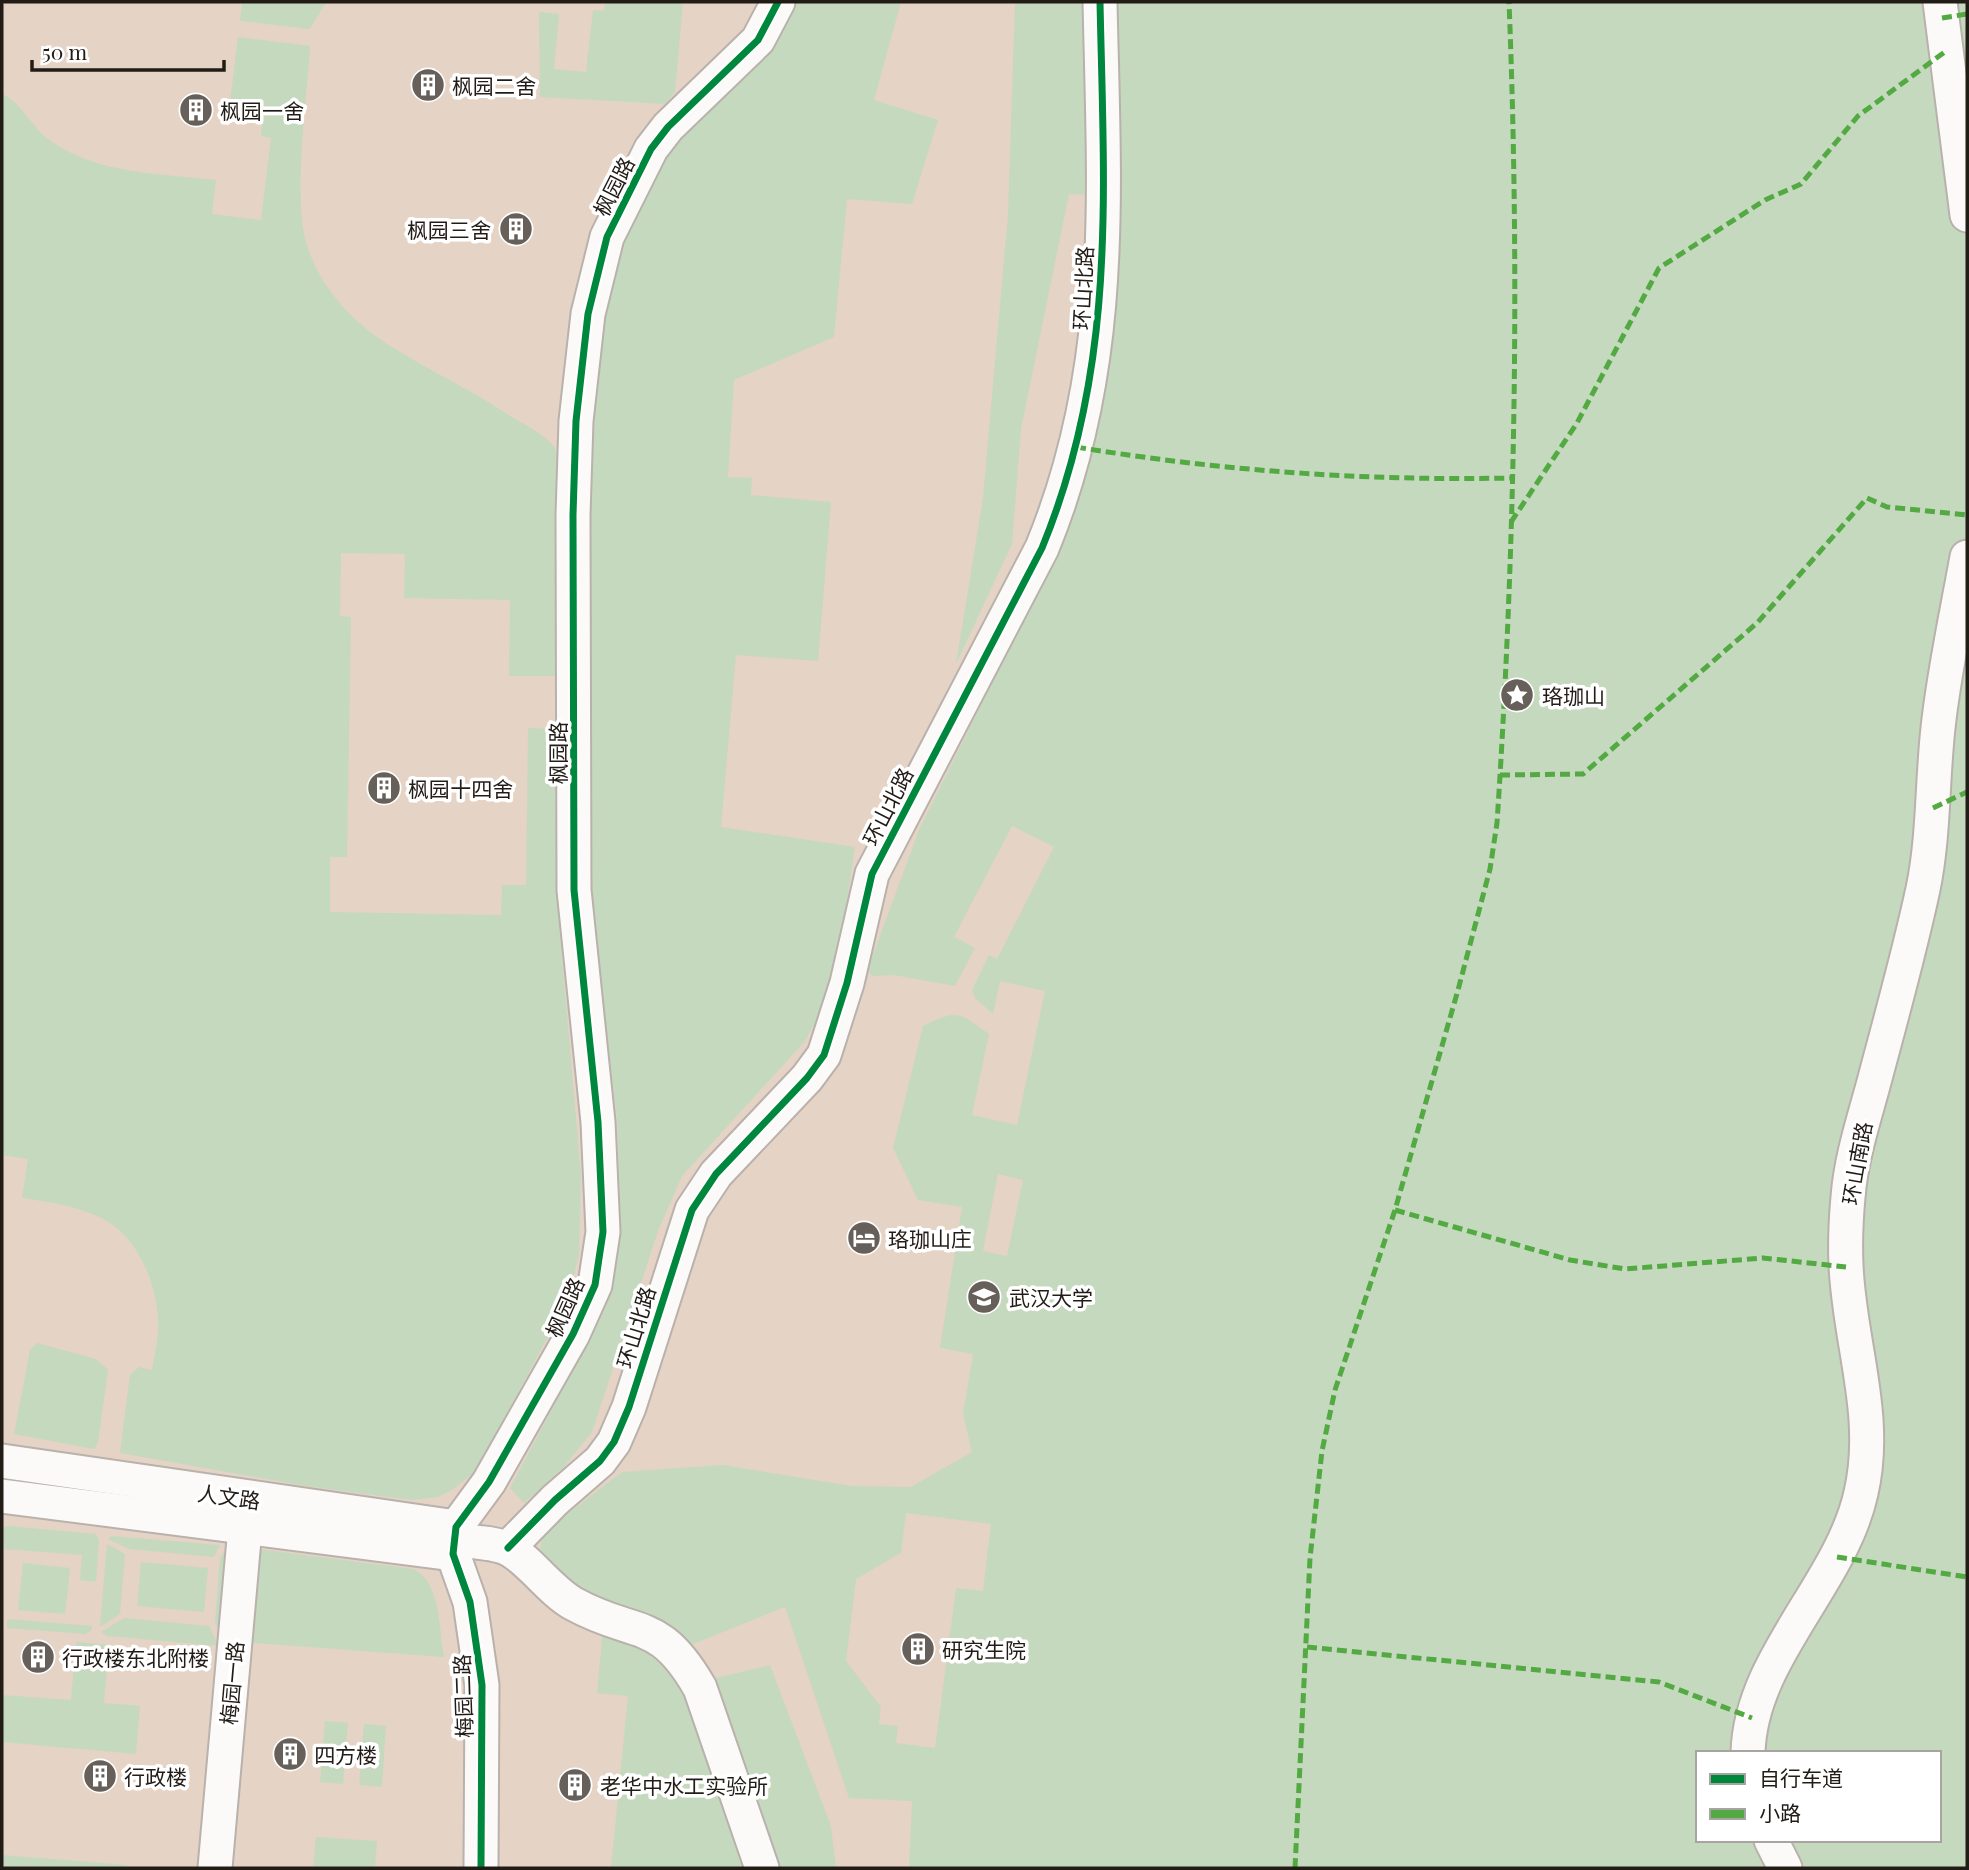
<svg xmlns="http://www.w3.org/2000/svg" width="1969" height="1870" viewBox="0 0 1969 1870" font-family="'Playfair Display','Noto Sans SC',serif">
<rect width="100%" height="100%" fill="#e8ded6"/>
<!-- built -->
<path fill="#e5d3c5" fill-rule="evenodd" d="M 2,2 L 1967,2 L 1967,1868 L 2,1868 ZM 1698,1753 L 1939,1753 L 1939,1840 L 1698,1840 Z"/>
<!-- green -->
<g fill="#c5d9bf" fill-rule="evenodd">
<polygon points="242,2 326,2 310,29 240,21"/>
<polygon points="605,2 683,2 675,92 665,104 540,97 539,12 559,14 554,69 586,72 593,10 604,11"/>
<polygon points="789,2 901,2 874,100 938,120 912,204 847,199 834,337 734,380 728,477 752,478 751,495 831,502 818,661 736,655 721,827 855,847 837,969 827,1002 805,1041 682,1176 658,1231 592,1432 563,1468 524,1503 510,1488 601,1317 612,1291 621,1230 617,1119 589,891 587,518 593,347 638,190"/>
<path d="M 1015,2 L 1967,2 L 1967,1868 L 909,1868 L 912,1801 L 849,1798 L 785,1607 L 693,1644 L 671,1630 L 573,1591 L 540,1553 L 542,1533 L 622,1472 L 723,1465 L 851,1486 L 911,1487 L 972,1452 L 963,1414 L 973,1354 L 940,1348 L 962,1207 L 918,1200 L 893,1148 L 923,1026 C 958,1009 958,1012 989,1034 L 972,1115 L 1017,1125 L 1045,991 L 1000,981 L 993,1014 L 975,998 L 972,990 L 989,955 L 997,959 L 1054,847 L 1012,826 L 954,937 L 975,948 L 955,986 L 894,975 L 873,976 L 867,971 L 919,830 L 1055,556 L 1082,486 L 1108,366 L 1115,306 L 1116,196 L 1069,194 L 1021,429 L 1012,544 L 956,664 L 983,498 L 1008,214 ZM 998,1174 L 1023,1180 L 1007,1256 L 983,1251 ZM 906,1513 L 991,1524 L 983,1591 L 956,1588 L 935,1748 L 896,1743 L 898,1726 L 879,1724 L 881,1707 L 846,1661 L 856,1579 L 901,1553 ZM 1698,1753 L 1939,1753 L 1939,1840 L 1698,1840 Z"/>
<path d="M 238,37 L 310,46 C 307,98 293,195 306,242 C 318,286 354,324 392,347 C 430,371 470,389 507,414 C 524,425 553,436 559,457 L 555,676 L 509,676 L 510,600 L 404,598 L 405,554 L 341,553 L 340,616 L 351,617 L 347,857 L 330,857 L 330,912 L 501,915 L 502,885 L 526,885 L 528,728 L 554,729 L 557,899 L 581,1175 L 579,1256 L 566,1303 L 476,1471 L 452,1490 L 438,1497 L 411,1500 L 306,1486 L 120,1453 L 130,1375 L 139,1367 L 152,1370 C 154,1358 157,1345 158,1333 C 161,1294 141,1239 105,1220 C 79,1206 50,1202 22,1198 L 28,1159 L 2,1155 L 2,94 C 19,100 32,127 48,139 C 96,175 159,173 216,180 L 212,214 L 261,220 L 271,138 L 261,136 L 263,115 L 229,111 Z"/>
<polygon points="37,1343 96,1359 108,1370 98,1442 94,1449 14,1434 30,1350"/>
<polygon points="8,1526 96,1534 99,1540 96,1582 80,1580 82,1555 3,1549 2,1560 2,1528"/>
<polygon points="112,1536 220,1545 214,1557 129,1549 108,1539"/>
<polygon points="107,1544 125,1554 120,1614 100,1627"/>
<polygon points="227,1546 227,1646 215,1622 220,1559"/>
<path d="M 250,1548 L 413,1569 C 441,1581 439,1630 444,1657 L 242,1642 Z"/>
<polygon points="141,1562 208,1568 204,1612 137,1606"/>
<polygon points="23,1563 70,1568 65,1614 18,1610"/>
<polygon points="124,1618 209,1626 219,1646 107,1636 101,1632"/>
<polygon points="7,1619 92,1626 92,1630 85,1634 7,1628"/>
<polygon points="603,1628 654,1653 668,1664 684,1693 746,1868 611,1868 628,1696 597,1693"/>
<polygon points="76,1642 109,1645 104,1703 140,1706 136,1754 2,1742 2,1695 71,1700"/>
<polygon points="770,1665 831,1826 836,1868 773,1868 770,1860 716,1678"/>
<polygon points="325,1721 348,1723 343,1784 320,1782"/>
<polygon points="364,1724 386,1726 382,1787 359,1785"/>
<polygon points="316,1837 377,1841 375,1868 313,1868"/>
<polygon points="2,1855 127,1865 127,1868 2,1868"/>
</g>
<g fill="none" stroke-linecap="round" stroke-linejoin="round">
<!-- minor casing -->
<g stroke="#b9b1ab" stroke-width="37">
<g id="minor">
<polyline points="1940,2 1967,215"/>
<polyline points="2,1461 456,1527"/>
<polyline points="2,1496 453,1554"/>
<path d="M 455,1540 C 470,1542 494,1542 508,1549 C 529,1559 550,1591 574,1604 C 636,1638 659,1616 700,1688 L 762,1868"/>
<path d="M 508,1548 L 555,1500 L 600,1461 L 614,1442 L 629,1407 L 692,1210 L 716,1174 L 807,1078 L 824,1055 L 847,983 L 872,874 L 1042,548 C 1117,366 1104,193 1100,2"/>
<path d="M 1748,1753 C 1750,1658 1841,1584 1861,1493 C 1879,1415 1849,1342 1846,1265 C 1845,1243 1846,1219 1848,1197 C 1851,1158 1864,1119 1874,1082 C 1891,1018 1909,954 1923,889 C 1934,836 1932,782 1938,728 C 1944,671 1957,613 1967,557"/>
<polyline points="1771,1840 1785,1868"/>
<polyline points="215,1868 247,1505"/>
<polyline points="481,1868 482,1685 470,1602 453,1554 456,1527 489,1482 573,1334 595,1285 603,1232 598,1122 574,890 573,515 576,421 588,314 607,237 651,149 668,127 758,40 778,2"/>
</g>
</g>
<!-- minor -->
<use href="#minor" stroke="#fcfaf9" stroke-width="33"/>
<!-- quiet -->
<g stroke="#53a942" stroke-width="5" stroke-dasharray="10 5" stroke-linecap="butt">
<polyline points="1942,18 1967,14"/>
<path d="M 1076,447 C 1223,471 1363,481 1511,478"/>
<polyline points="1511,522 1577,423 1659,268 1765,200 1801,184 1858,116 1946,51"/>
<polyline points="1500,775 1583,774 1757,623 1867,498 1887,507 1967,515"/>
<polyline points="1933,808 1967,792"/>
<polyline points="1395,1210 1570,1260 1625,1269 1763,1258 1846,1267"/>
<polyline points="1837,1557 1967,1577"/>
<polyline points="1307,1647 1659,1682 1752,1718"/>
<path d="M 1295,1868 L 1310,1558 L 1322,1451 L 1335,1390 L 1395,1210 L 1458,990 L 1490,869 L 1497,823 C 1515,550 1520,275 1509,2"/>
</g>
<!-- cycleway casing -->
<g stroke="#fff" stroke-width="11">
<g id="cycleway">
<path d="M 508,1548 L 555,1500 L 600,1461 L 614,1442 L 629,1407 L 692,1210 L 716,1174 L 807,1078 L 824,1055 L 847,983 L 872,874 L 1042,548 C 1117,366 1104,193 1100,2"/>
<polyline points="481,1868 482,1685 470,1602 453,1554 456,1527 489,1482 573,1334 595,1285 603,1232 598,1122 574,890 573,515 576,421 588,314 607,237 651,149 668,127 758,40 778,2"/>
</g>
</g>
<!-- cycleway -->
<use href="#cycleway" stroke="#00873e" stroke-width="7"/>
</g>
<!-- icons -->
<defs>
<g id="building-disc" transform="scale(1.75)"><circle r="9.5" fill="#67605a" stroke="#fff"/><path d="M-4-6H4V6H1V3H-1V6H-4ZM-2.5-4.3h1.7v1.8h-1.7ZM.8-4.3h1.7v1.8H.8ZM-2.5-1h1.7V.8h-1.7ZM.8-1h1.7V.8H.8Z" fill="#fff"/></g>
<g id="sight-disc" transform="scale(1.75)"><circle r="9.5" fill="#67605a" stroke="#fff"/><path d="M0-6L1.8-2.2L6-1.7L2.9 1.2L3.7 5.4L0 3.3L-3.7 5.4L-2.9 1.2L-6-1.7L-1.8-2.2Z" fill="#fff"/></g>
<g id="hotel-disc" transform="scale(1.75)"><circle r="9.5" fill="#67605a" stroke="#fff"/><path d="M-6-4.5h1.5V1H6V5H4.5V3h-9V5H-6ZM-4 0a1.8 1.8 0 1 1 3.6 0ZM.5 0V-2.5h3Q6-2.5 6 0Z" fill="#fff"/></g>
<g id="university-disc" transform="scale(1.75)"><circle r="9.5" fill="#67605a" stroke="#fff"/><path d="M0-5L7-2L0 1L-7-2ZM-4 1L0 2.5L4 1V4Q0 6-4 4Z" fill="#fff"/></g>
</defs>
<g fill-rule="evenodd">
<use href="#building-disc" x="428" y="85"/>
<use href="#building-disc" x="196" y="110"/>
<use href="#building-disc" x="516" y="229"/>
<use href="#sight-disc" x="1517" y="695"/>
<use href="#building-disc" x="384" y="788"/>
<use href="#hotel-disc" x="864" y="1238"/>
<use href="#university-disc" x="984" y="1297"/>
<use href="#building-disc" x="918" y="1649"/>
<use href="#building-disc" x="38" y="1657"/>
<use href="#building-disc" x="290" y="1754"/>
<use href="#building-disc" x="100" y="1776"/>
<use href="#building-disc" x="575" y="1785"/>
</g>
<g text-anchor="middle" dominant-baseline="central" stroke-width="7" stroke-linejoin="round" paint-order="stroke">
<!-- poi labels -->
<g font-size="21" fill="#221c17" stroke="#fff" text-anchor="start">
<text x="452" y="85">枫园二舍</text>
<text x="220" y="110">枫园一舍</text>
<text x="491" y="229" text-anchor="end">枫园三舍</text>
<text x="1542" y="695">珞珈山</text>
<text x="408" y="788">枫园十四舍</text>
<text x="888" y="1238">珞珈山庄</text>
<text x="1009" y="1297">武汉大学</text>
<text x="942" y="1649">研究生院</text>
<text x="62" y="1657">行政楼东北附楼</text>
<text x="314" y="1754">四方楼</text>
<text x="124" y="1776">行政楼</text>
<text x="600" y="1785">老华中水工实验所</text>
</g>
<!-- street labels -->
<g font-size="21" fill="#221c17" stroke="#fff">
<text transform="translate(613 186) rotate(-63)">枫园路</text>
<text transform="translate(1082 288) rotate(-87)">环山北路</text>
<text transform="translate(557 753) rotate(-90)">枫园路</text>
<text transform="translate(887 806) rotate(-63)">环山北路</text>
<text transform="translate(1856 1163) rotate(-80)">环山南路</text>
<text transform="translate(564 1307) rotate(-66)">枫园路</text>
<text transform="translate(635 1327) rotate(-73)">环山北路</text>
<text transform="translate(229 1496) rotate(8)">人文路</text>
<text transform="translate(231 1683) rotate(-85)">梅园一路</text>
<text transform="translate(462 1696) rotate(-92)">梅园二路</text>
</g>
</g>
<!-- border -->
<rect width="1969" height="1870" fill="none" stroke="#221c17" stroke-width="7"/>
<!-- legend -->
<rect x="1696" y="1751" width="245" height="91" fill="#ffffff" stroke="#a7a4a2" stroke-width="2"/>
<rect x="1710" y="1774" width="35" height="10" fill="#00873e" stroke="#a7a4a2" stroke-width="2"/>
<text x="1759" y="1786" font-size="21" fill="#221c17">自行车道</text>
<rect x="1710" y="1809" width="35" height="10" fill="#53a942" stroke="#a7a4a2" stroke-width="2"/>
<text x="1759" y="1821" font-size="21" fill="#221c17">小路</text>
<!-- scale -->
<path d="M32 60v10h192v-10" fill="none" stroke="#221c17" stroke-width="3.5"/>
<text x="42" y="60" font-size="21" fill="#221c17" stroke="#ffffff" stroke-width="5" paint-order="stroke">50 m</text>
</svg>
